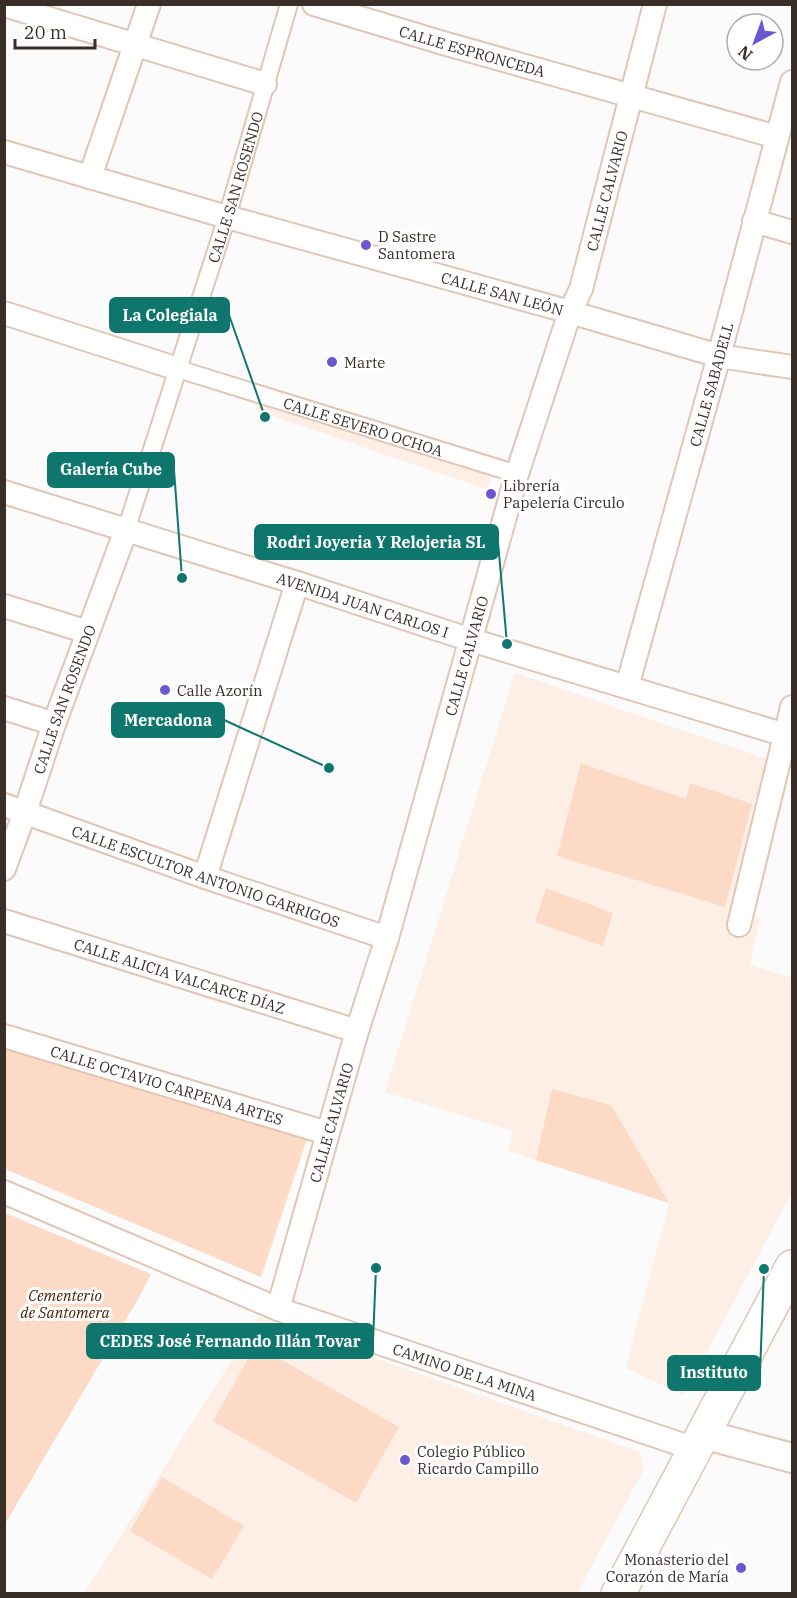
<svg xmlns="http://www.w3.org/2000/svg" width="797" height="1598" viewBox="0 0 797 1598" font-family="'IBM Plex Serif',serif">
<rect width="100%" height="100%" fill="#fbfbfb"/>
<!-- built -->
<g fill="#fdeee6">
<polygon points="271,391 495,459 488,490 255,410"/>
<polygon points="515,673 767,759 732,910 760,918 750,965 792,978 792,1192 684,1395 626,1368 669,1203 508,1151 513,1131 385,1092"/>
<polygon points="259,1317 640,1452 644,1469 577,1593 84,1594"/>
</g>
<!-- green -->
<g fill="#fddac6">
<polygon points="581,763 686,799 690,783 752,804 725,907 557,856"/>
<polygon points="546,888 613,913 603,946 535,922"/>
<polygon points="4,1044 307,1139 261,1277 5,1169"/>
<polygon points="552,1089 611,1105 669,1203 536,1160"/>
<polygon points="5,1213 151,1274 141,1294 5,1524"/>
<polygon points="256,1345 399,1427 356,1503 213,1421"/>
<polygon points="162,1477 244,1526 212,1579 130,1531"/>
</g>
<g fill="none" stroke-linecap="round" stroke-linejoin="round">
<!-- pedestrian casing -->
<g stroke="#e2c6b5" stroke-width="20">
<g id="pedestrian">
<path id="s1" d="M 178,369 L 517,474"/>
<path id="s2" d="M 126,530 L 227,217 L 289,4"/>
</g>
</g>
<!-- minor casing -->
<g stroke="#e2c6b5" stroke-width="26">
<g id="minor">
<path id="s3" d="M 314,4 L 443,43 L 777,137"/>
<polyline points="4,5 265,84"/>
<path id="s4" d="M 4,152 L 227,217 L 570,312 L 719,356 L 792,367"/>
<polyline points="90,177 149,4"/>
<polyline points="754,221 792,232"/>
<polyline points="4,313 178,369"/>
<path id="s5" d="M 4,492 L 297,583 L 471,640 L 792,737"/>
<polyline points="4,606 88,632"/>
<path id="s6" d="M 627,687 L 719,356 L 792,82"/>
<polyline points="4,708 54,724"/>
<path id="s7" d="M 4,805 L 205,877 L 387,938"/>
<path id="s8" d="M 4,869 L 25,812 L 54,724 L 126,530"/>
<polyline points="205,877 297,583"/>
<path id="s9" d="M 4,921 L 357,1031"/>
<polyline points="739,925 792,707"/>
<path id="s10" d="M 4,1036 L 327,1133"/>
<path id="s11" d="M 4,1192 L 278,1309 L 695,1449"/>
<path id="s12" d="M 278,1309 L 357,1031 L 387,938 L 517,474 L 570,312 L 581,289 L 655,4"/>
</g>
</g>
<!-- tertiary casing -->
<g stroke="#e2c6b5" stroke-width="32">
<polyline id="tertiary" points="703,1434 792,1458"/>
</g>
<!-- trunk casing -->
<g stroke="#e2c6b5" stroke-width="36">
<polyline id="trunk" points="618,1594 792,1267"/>
</g>
<!-- pedestrian -->
<use href="#pedestrian" stroke="#fff" stroke-width="16"/>
<!-- minor -->
<use href="#minor" stroke="#fff" stroke-width="22"/>
<!-- tertiary -->
<use href="#tertiary" stroke="#fff" stroke-width="28"/>
<!-- trunk -->
<use href="#trunk" stroke="#fff" stroke-width="33"/>
</g>
<!-- markers -->
<g fill="#6d57d1" stroke="#fff" stroke-width="2">
<circle cx="366" cy="245" r="6"/>
<circle cx="332" cy="362" r="6"/>
<circle cx="491" cy="494" r="6"/>
<circle cx="165" cy="690" r="6"/>
<circle cx="405" cy="1460" r="6"/>
<circle cx="741" cy="1568" r="6"/>
</g>
<g text-anchor="middle" dominant-baseline="central" stroke-width="6" stroke-linejoin="round" paint-order="stroke">
<!-- street labels -->
<g font-size="15" fill="#392e28" stroke="#fff">
<text stroke="none"><textPath href="#s3" startOffset="165">CALLE ESPRONCEDA</textPath></text>
<text stroke="none"><textPath href="#s2" startOffset="360">CALLE SAN ROSENDO</textPath></text>
<text stroke="none"><textPath href="#s12" startOffset="1166">CALLE CALVARIO</textPath></text>
<text stroke="none"><textPath href="#s4" startOffset="518">CALLE SAN LEÓN</textPath></text>
<text stroke="none"><textPath href="#s6" startOffset="314">CALLE SABADELL</textPath></text>
<text stroke="none"><textPath href="#s1" startOffset="194">CALLE SEVERO OCHOA</textPath></text>
<text stroke="none"><textPath href="#s5" startOffset="376">AVENIDA JUAN CARLOS I</textPath></text>
<text stroke="none"><textPath href="#s12" startOffset="680">CALLE CALVARIO</textPath></text>
<text stroke="none"><textPath href="#s8" startOffset="180">CALLE SAN ROSENDO</textPath></text>
<text stroke="none"><textPath href="#s7" startOffset="214">CALLE ESCULTOR ANTONIO GARRIGOS</textPath></text>
<text stroke="none"><textPath href="#s9" startOffset="184">CALLE ALICIA VALCARCE DÍAZ</textPath></text>
<text stroke="none"><textPath href="#s10" startOffset="170">CALLE OCTAVIO CARPENA ARTES</textPath></text>
<text stroke="none"><textPath href="#s12" startOffset="194">CALLE CALVARIO</textPath></text>
<text stroke="none"><textPath href="#s11" startOffset="495">CAMINO DE LA MINA</textPath></text>
</g>
<!-- poi labels -->
<g font-size="15" fill="#392e28" stroke="#fff" text-anchor="start">
<text x="378" y="236">D Sastre<tspan x="378" dy="17">Santomera</tspan></text>
<text x="344" y="362">Marte</text>
<text x="503" y="485">Librería<tspan x="503" dy="17">Papelería Circulo</tspan></text>
<text x="177" y="690">Calle Azorín</text>
<text x="417" y="1451">Colegio Público<tspan x="417" dy="17">Ricardo Campillo</tspan></text>
<text x="729" y="1559" text-anchor="end">Monasterio del<tspan x="729" dy="17">Corazón de María</tspan></text>
</g>
<!-- park labels -->
<g font-size="15" font-style="italic" fill="#472105" stroke="#fff">
<text x="65" y="1295">Cementerio<tspan x="65" dy="17">de Santomera</tspan></text>
</g>
</g>
<!-- callouts -->
<path fill="none" stroke="#0f766e" stroke-width="2" d="M265 417L229 315M182 578L174 470M507 644L498 542M329 768L224 720M376 1268L373 1341M764 1269L760 1373"/>
<g fill="#0f766e" stroke="#fff" stroke-width="2">
<circle cx="265" cy="417" r="6"/>
<circle cx="182" cy="578" r="6"/>
<circle cx="507" cy="644" r="6"/>
<circle cx="329" cy="768" r="6"/>
<circle cx="376" cy="1268" r="6"/>
<circle cx="764" cy="1269" r="6"/>
</g>
<g fill="#0f766e" stroke="#0f766e" stroke-width="2">
<rect x="110" y="298" width="119" height="34" rx="6"/>
<rect x="48" y="453" width="126" height="34" rx="6"/>
<rect x="255" y="525" width="243" height="34" rx="6"/>
<rect x="112" y="703" width="112" height="34" rx="6"/>
<rect x="87" y="1324" width="286" height="34" rx="6"/>
<rect x="668" y="1356" width="92" height="34" rx="6"/>
</g>
<g font-size="16" text-anchor="middle" font-weight="bold" fill="#fff">
<text x="170" y="321">La Colegiala</text>
<text x="111" y="475">Galería Cube</text>
<text x="376" y="548">Rodri Joyeria Y Relojeria SL</text>
<text x="168" y="726">Mercadona</text>
<text x="230" y="1347">CEDES José Fernando Illán Tovar</text>
<text x="714" y="1378">Instituto</text>
</g>
<!-- border -->
<rect width="797" height="1598" fill="none" stroke="#392e28" stroke-width="12"/>
<!-- north arrow -->
<g transform="translate(755 42) rotate(221)"><circle r="28" fill="#ffffff" stroke="#b0aba9" stroke-width="1.5"/>
<path d="M0-4.5L10 22L0 15L-10 22Z" fill="#6d57d1"/>
<text y="-9" font-size="16" font-weight="bold" text-anchor="middle" fill="#392e28">N</text>
</g>
<!-- scale -->
<path d="M15 39v9h80v-9" fill="none" stroke="#392e28" stroke-width="3"/>
<text x="24" y="39" font-size="18" fill="#392e28" stroke="#ffffff" stroke-width="4.5" paint-order="stroke">20 m</text>
</svg>
